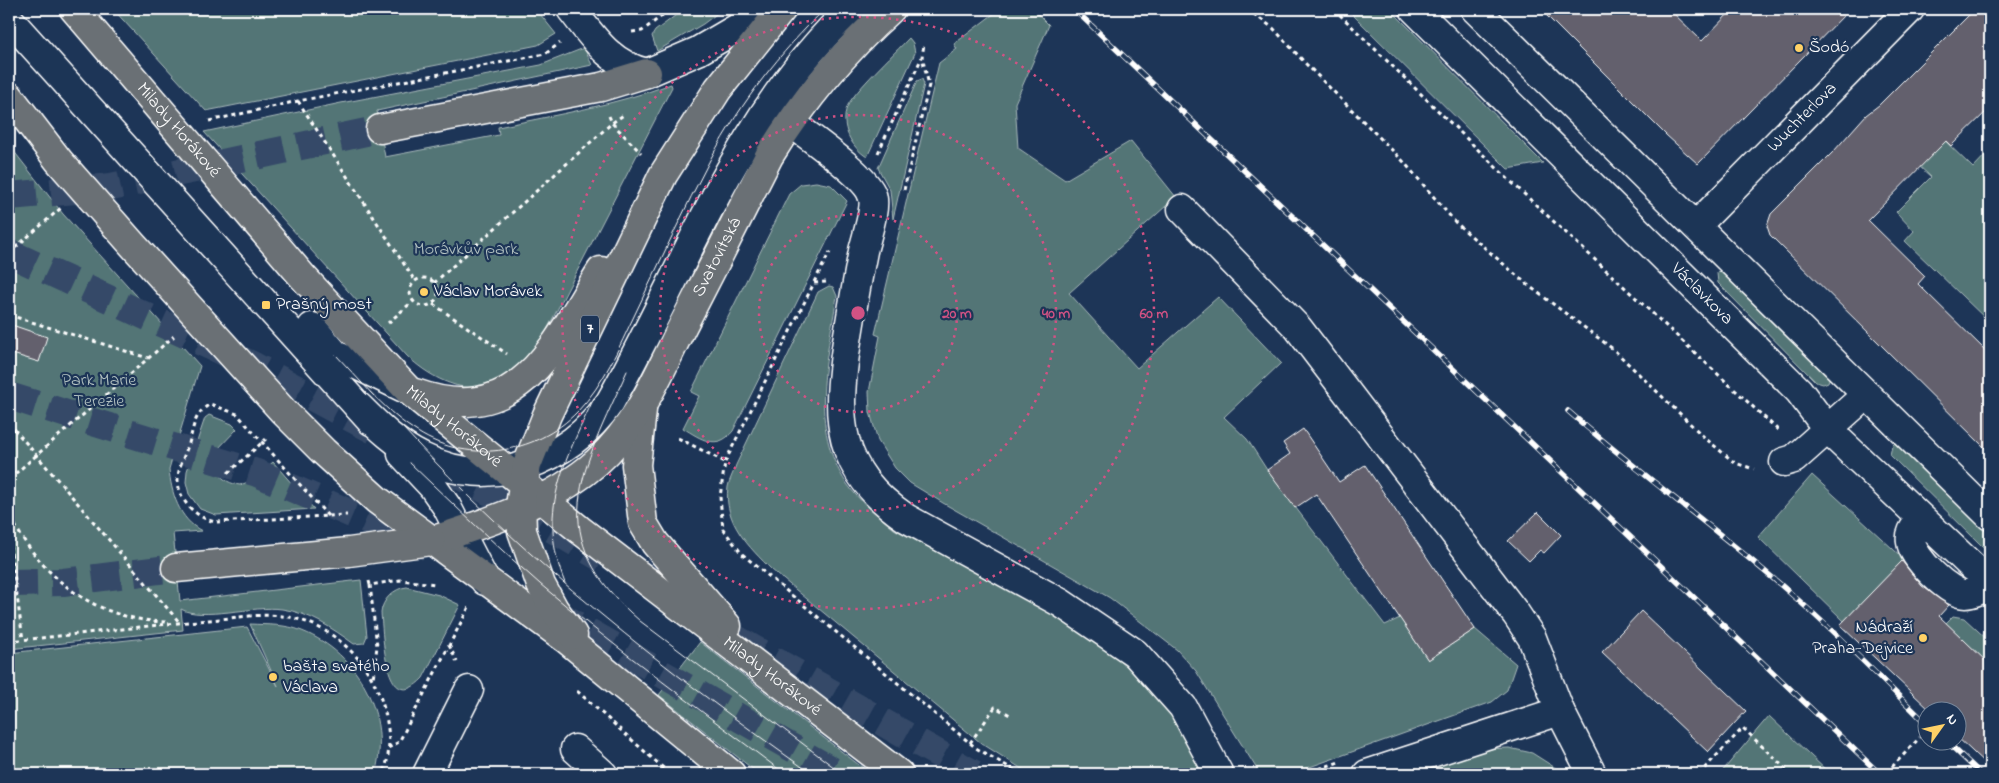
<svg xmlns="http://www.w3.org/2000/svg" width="1999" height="783" viewBox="0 0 1999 783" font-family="'Indie Flower',sans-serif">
<rect width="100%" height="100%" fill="#1d3557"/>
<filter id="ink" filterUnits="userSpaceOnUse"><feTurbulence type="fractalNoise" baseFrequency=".02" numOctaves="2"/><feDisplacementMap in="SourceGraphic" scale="10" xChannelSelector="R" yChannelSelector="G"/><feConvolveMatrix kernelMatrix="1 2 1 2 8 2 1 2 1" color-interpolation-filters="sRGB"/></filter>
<g filter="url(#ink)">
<!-- green -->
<g fill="#537576" stroke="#a9baba">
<polygon points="113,9 536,9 556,34 538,45 206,111"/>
<polygon points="684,9 723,9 703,24 657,51 652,36 655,31"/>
<polygon points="1000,9 1033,9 1049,25 1015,103 1018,148 1065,180 1131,141 1176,197 1069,293 1137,368 1218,297 1281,363 1224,417 1247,439 1267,470 1385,625 1400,618 1428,660 1475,629 1516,664 1507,690 1492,702 1290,774 1260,774 1196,671 1177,650 1110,598 943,503 910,483 895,468 878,441 870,412 869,392 880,336 875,334 939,63 957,49 954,44"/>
<polygon points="1347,9 1390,9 1543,163 1508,169"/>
<path d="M 909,38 L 913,43 L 915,53 L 867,157 C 851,147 840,126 847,107 C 854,91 895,53 909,38 Z"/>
<path d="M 584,48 L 592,65 L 377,111 L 385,157 L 499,135 L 498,127 C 556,115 615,105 671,84 L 672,87 L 536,351 C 528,359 520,368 511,375 C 476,402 435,382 407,356 L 204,132 L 341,103 L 541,65 Z"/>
<polygon points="922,79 924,84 893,219 890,190 878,168 917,81"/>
<polygon points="1941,137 1973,168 1990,150 1990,323 1905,241 1914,231 1896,212 1931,177 1919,166"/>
<path d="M 9,145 L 63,214 L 200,366 L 169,469 C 171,492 179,520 202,531 L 173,533 L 180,601 L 361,580 L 367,636 L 364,643 L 354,644 C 332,628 310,613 282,609 C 255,605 201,621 181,609 L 183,630 L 9,649 Z"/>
<path d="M 816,182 L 831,185 L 847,201 L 733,431 C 717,451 701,439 683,428 L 699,396 L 691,392 L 789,194 L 801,184 Z"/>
<polygon points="1724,269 1830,377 1828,382 1823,384 1816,382 1718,283 1717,273"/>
<path d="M 829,286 L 833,287 L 837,296 C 827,358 808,427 847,484 C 860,502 877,515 894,529 C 977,574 1077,617 1145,683 C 1171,709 1187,743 1206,774 L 1030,774 L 981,743 L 772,570 C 749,547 723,522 728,487 C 729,480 734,472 736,465 L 818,292 Z"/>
<path d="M 209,415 L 232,424 L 237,429 L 216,451 C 210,469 222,483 240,485 L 251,481 L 273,462 L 314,509 L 216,515 L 200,509 L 189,494 L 186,482 L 187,471 L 205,418 Z"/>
<polygon points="1897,441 1990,526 1990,549 1982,546 1890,455 1892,446"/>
<polygon points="1812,475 1904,559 1844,621 1758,537"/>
<path d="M 407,587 L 439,595 L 460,605 L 423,678 C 384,719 383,633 381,613 C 382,600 394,588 407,587 Z"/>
<polygon points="1953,616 1964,618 1990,642 1990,665 1946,623"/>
<path d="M 250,624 C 267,625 286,624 302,631 C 358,653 392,716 375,774 L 9,774 L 9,653 L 247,627 L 278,686 Z"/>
<polygon points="700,642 859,765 871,774 759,774 659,695"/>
<polygon points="1769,716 1830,774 1720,774"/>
<polygon points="1509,748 1532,753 1565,774 1409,774 1483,749"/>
</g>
<!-- building -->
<g fill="#63616d" stroke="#fff">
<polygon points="1540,9 1669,9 1702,41 1733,9 1850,9 1698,164 1666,135"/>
<polygon points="1975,9 1990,9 1990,108 1951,146 1946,141 1868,220 1925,276 1918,284 1990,355 1990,453 1770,235 1767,226 1771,214 1834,151 1866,115 1879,105"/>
<polygon points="9,324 47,337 39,362 9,353"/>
<polygon points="1303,429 1339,482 1365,465 1475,629 1428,660 1316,494 1295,508 1267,470 1290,454 1283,443"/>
<polygon points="1538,512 1561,535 1544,553 1540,550 1529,561 1508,541"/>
<polygon points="1902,561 1922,586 1949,605 1939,616 1990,665 1990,768 1956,736 1956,710 1930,710 1840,625"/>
<polygon points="1641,611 1746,711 1708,752 1602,652"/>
</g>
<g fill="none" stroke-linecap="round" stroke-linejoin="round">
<!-- highway-tunnel -->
<g stroke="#344968" stroke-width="28" stroke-dasharray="28 14" stroke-linecap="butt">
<polyline points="9,196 111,187 380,129"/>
<polyline points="9,253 254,366 383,435"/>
<polyline points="9,396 257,473 428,547"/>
<polyline points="443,467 501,498 603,559"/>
<polyline points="9,583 63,582 176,568"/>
<polyline points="552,611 838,774"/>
<polyline points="736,639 974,774"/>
</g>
<!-- minor casing -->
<g stroke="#fff" stroke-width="31">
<g id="minor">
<path d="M 571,9 C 593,37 610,65 647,73 L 698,51 L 770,9"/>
<path id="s1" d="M 1414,9 L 1799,391 L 1828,430 L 1973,567 L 1990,578"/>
<polyline points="1475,9 1990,516"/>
<polyline points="9,19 371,421"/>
<path d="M 790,122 C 808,136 866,176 872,195 C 877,206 866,238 863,251 C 857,281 852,310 847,341 C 835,419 835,469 906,518 L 1061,603 L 1135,653 L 1183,707 L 1219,774"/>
<polyline points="1182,209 1298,328 1516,614 1532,638 1560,711 1367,774"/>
<path id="s2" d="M 1696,226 L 1910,9"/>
<polyline points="312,327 336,355 406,389"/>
<path d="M 359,407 C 378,426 397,445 422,457 C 490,492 569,462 610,402 C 686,268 736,117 851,9"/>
<polyline points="402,454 433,487 447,507 485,581"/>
<polyline points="1784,462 1794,459 1866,395"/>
<path d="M 1921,519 C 1916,526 1909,532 1911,542 C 1913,558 1949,594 1965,594 C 1973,594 1985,588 1990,584"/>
<polyline points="1560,711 1592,774"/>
<polyline points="575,749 603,774"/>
<polyline points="427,774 469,690"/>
</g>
</g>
<!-- major casing -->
<g stroke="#fff" stroke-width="31">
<g id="major">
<path id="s3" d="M 74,9 L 303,277 L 408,390 L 580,530 L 899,774"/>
<polyline points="9,96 59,161 132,244 283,411 323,451 377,500 566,639 731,774"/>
<path d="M 415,393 C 521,431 554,344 601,271"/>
<polyline points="642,410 636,465 643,523 655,543 727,626"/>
<path id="s4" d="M 431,541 C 489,522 551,503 597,462 C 638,425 659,373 683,325 C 712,269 741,212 769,156 C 803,101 843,52 891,9"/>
<polyline points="573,635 554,609 541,585 522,531 521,499 527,465 547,415 663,175 718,89 782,9"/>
</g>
</g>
<!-- highway casing -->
<g stroke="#fff" stroke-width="31">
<g id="highway">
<polyline points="380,129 601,87 647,73"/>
<polyline points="176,568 349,552 431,541"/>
</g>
</g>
<!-- path -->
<g stroke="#fff" stroke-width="3" stroke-dasharray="4 4" stroke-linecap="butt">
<polyline points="1247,9 1273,28 1306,64 1403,161 1456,223 1529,286 1613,349 1705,438 1735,463 1754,469"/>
<polyline points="1334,9 1507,178 1779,431"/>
<polyline points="632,32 642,31 671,9"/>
<polyline points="298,101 415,281"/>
<polyline points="609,116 612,123 641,153"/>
<polyline points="209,121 298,101 545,54 560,43"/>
<polyline points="878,153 922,57 924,44"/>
<polyline points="904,190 929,85 922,57"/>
<polyline points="9,253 61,208"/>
<circle cx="424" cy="292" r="14"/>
<polyline points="814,282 830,252"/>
<polyline points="434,283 612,123 625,114"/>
<polyline points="433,304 507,354"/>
<polyline points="9,315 148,358"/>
<polyline points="388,323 413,301"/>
<polyline points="9,423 180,623"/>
<polyline points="678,438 725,462 720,497 723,529 742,554 976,748 1021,774"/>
<polyline points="725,462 814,283 826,282"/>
<polyline points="228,473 266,439"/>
<polyline points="9,479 174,336"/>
<path d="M 9,510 C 13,524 22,538 31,550 C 64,594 111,621 167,622"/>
<path d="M 328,516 L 237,414 L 210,404 C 194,414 194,426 189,443 C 185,454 179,466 178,477 C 177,500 195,517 215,522 L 347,515"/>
<polyline points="9,537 23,640"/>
<polyline points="369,581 370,585 400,580 436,584"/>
<polyline points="370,585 377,646 373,679"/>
<path d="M 9,641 C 76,635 142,626 209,620 C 237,618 269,611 297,619 C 331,628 363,656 377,689 C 388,714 394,748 383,774"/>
<polyline points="449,645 457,662"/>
<polyline points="577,691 670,774"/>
<polyline points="1922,735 1926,740"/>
<polyline points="970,743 995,707 1012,716"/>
<polyline points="388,748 399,742 469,607"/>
<polyline points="1892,767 1926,731"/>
<polyline points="1304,774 1339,762"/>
<polyline points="1699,774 1743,728 1791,774"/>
</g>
<!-- minor -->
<use href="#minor" stroke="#1d3557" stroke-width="28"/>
<!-- major -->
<use href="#major" stroke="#6a7074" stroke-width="28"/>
<!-- highway -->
<use href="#highway" stroke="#6a7074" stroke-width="28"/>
<!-- tram -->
<g stroke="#fff" stroke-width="1">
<polyline points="336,355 374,396"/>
<path d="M 627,371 C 582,472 540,535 640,621 L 843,774"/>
<path d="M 370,392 C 384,405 397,419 413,429 C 464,465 535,456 578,411 C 604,384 619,347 635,314 C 660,262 684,209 711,158 C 741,103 780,52 825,9"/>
<path d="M 403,428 C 524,560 666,671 812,774"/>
<path d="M 410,463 C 453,504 495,545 540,584 C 619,651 703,712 785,774"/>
<path d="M 565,583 C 536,512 564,463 594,398"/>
</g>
<!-- rail casing -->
<g stroke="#fff" stroke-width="5.5">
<g id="rail">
<polyline points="1074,9 1880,774"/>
<path d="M 1568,411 C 1640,474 1717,529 1789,592 C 1837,633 1881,679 1926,723"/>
<polyline points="1945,740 1981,774"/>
</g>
</g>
<!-- rail -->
<use href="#rail" stroke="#1d3557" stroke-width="4" stroke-dasharray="11" stroke-linecap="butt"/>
</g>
</g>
<!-- distance rings -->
<g fill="none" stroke="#d15284" stroke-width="2.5" stroke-dasharray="2.5 5">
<circle cx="858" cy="313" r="99"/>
<circle cx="858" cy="313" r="198"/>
<circle cx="858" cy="313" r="296"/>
</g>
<!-- markers -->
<g fill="#ffd166" stroke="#1d3557" stroke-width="2">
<circle cx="1799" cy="48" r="5"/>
<circle cx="424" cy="292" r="5"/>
<rect x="261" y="300" width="10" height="10" rx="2.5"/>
<circle cx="1923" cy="638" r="5"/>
<circle cx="273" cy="677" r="5"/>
</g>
<g text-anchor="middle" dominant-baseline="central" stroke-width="4.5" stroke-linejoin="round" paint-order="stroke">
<!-- shield labels -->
<rect fill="#1d3557" stroke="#bbc2cd" stroke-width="1" x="581" y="315.5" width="18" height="27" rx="4"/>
<g font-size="16" font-weight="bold" fill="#fff">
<text x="590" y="329">7</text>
</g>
<!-- poi labels -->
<g font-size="18" fill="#fff" stroke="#1d3557" text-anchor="start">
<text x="1809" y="48">Šodó</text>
<text x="434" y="292">Václav Morávek</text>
<text x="276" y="305">Prašný most</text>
<text x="1913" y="628" text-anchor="end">Nádraží<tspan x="1913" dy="21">Praha-Dejvice</tspan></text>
<text x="283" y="667">bašta svatého<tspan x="283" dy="21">Václava</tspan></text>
</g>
<!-- street labels -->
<g font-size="18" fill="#fff" stroke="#1d3557">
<text stroke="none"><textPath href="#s2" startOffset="152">Wuchterlova</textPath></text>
<text stroke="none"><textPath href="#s3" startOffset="160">Milady Horákové</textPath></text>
<text stroke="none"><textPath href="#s4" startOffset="424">Svatovítská</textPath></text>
<text stroke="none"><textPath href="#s1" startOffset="405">Václavkova</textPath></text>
<text stroke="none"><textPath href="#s3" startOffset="565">Milady Horákové</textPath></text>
<text stroke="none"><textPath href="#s3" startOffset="970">Milady Horákové</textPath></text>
</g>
<!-- park labels -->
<g font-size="18" fill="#b2c1c1" stroke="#1d3557">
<text x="466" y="250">Morávkův park</text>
<text x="99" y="381">Park Marie<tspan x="99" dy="21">Terezie</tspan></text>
</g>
</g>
<circle cx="858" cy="313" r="8" fill="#d15284" stroke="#1d3557" stroke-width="2.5"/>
<g font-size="15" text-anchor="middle" font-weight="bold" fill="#d15284" stroke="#1d3557" stroke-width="4.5" stroke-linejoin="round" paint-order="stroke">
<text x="957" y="318">20 m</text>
<text x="1056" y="318">40 m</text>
<text x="1154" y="318">60 m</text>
</g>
<!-- margin -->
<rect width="1999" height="783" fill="none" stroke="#1d3557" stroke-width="30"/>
<rect x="15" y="15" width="1969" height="753" fill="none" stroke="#fff" stroke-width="2" filter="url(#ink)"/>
<!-- north arrow -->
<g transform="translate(1942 726) rotate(57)"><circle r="24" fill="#1d3557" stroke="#77869a"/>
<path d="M0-4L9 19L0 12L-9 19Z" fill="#ffd166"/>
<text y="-8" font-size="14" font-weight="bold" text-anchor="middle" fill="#ffffff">N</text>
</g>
</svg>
